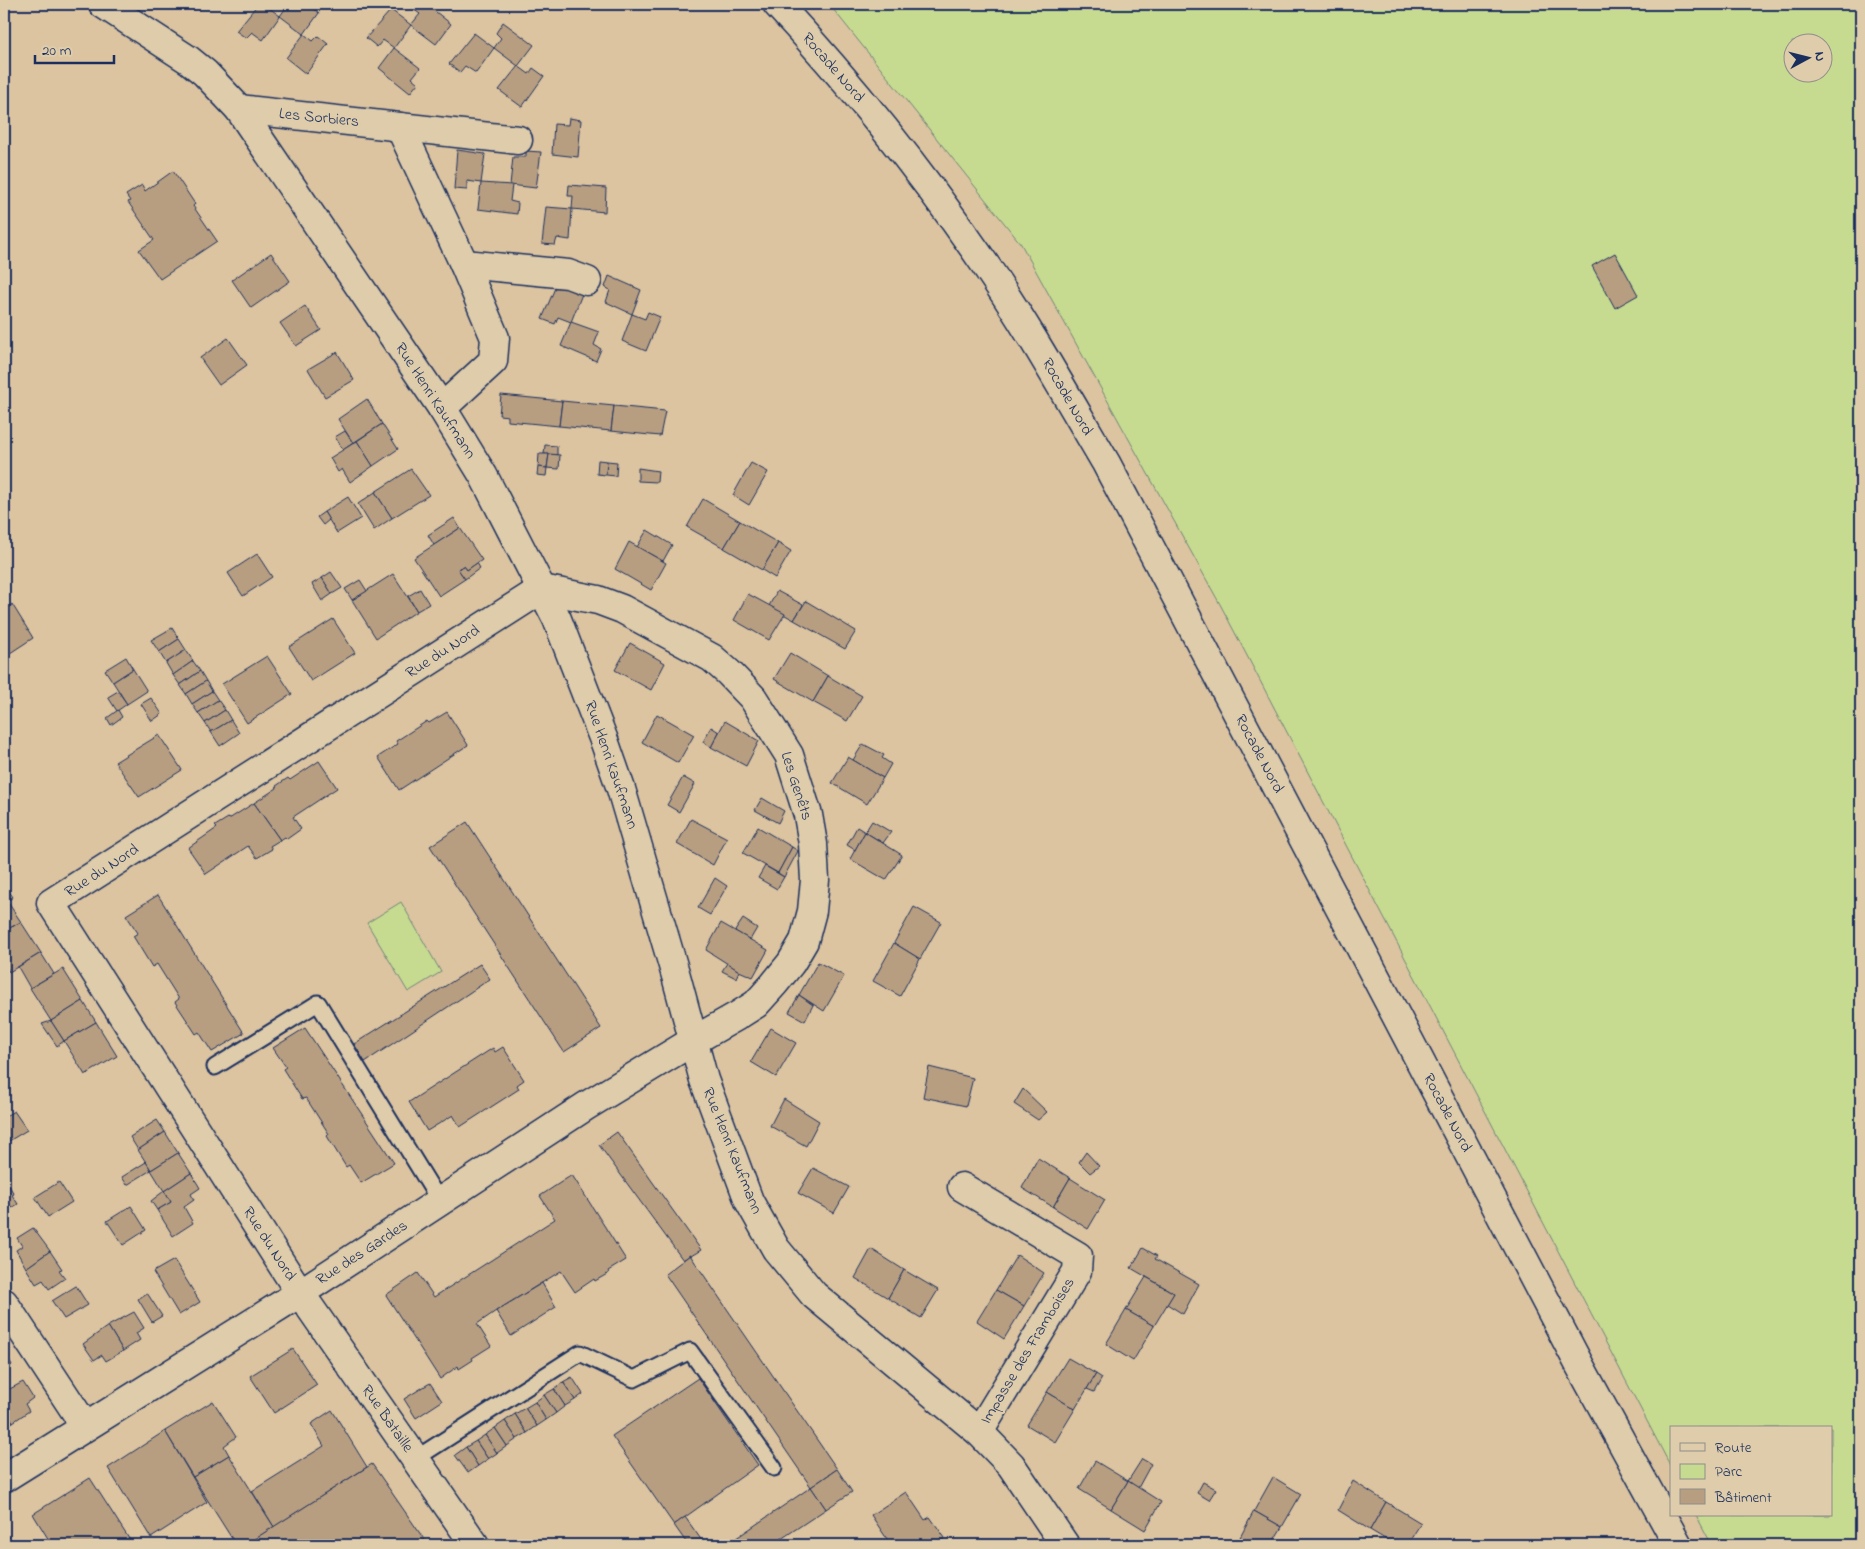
<svg xmlns="http://www.w3.org/2000/svg" width="1865" height="1549" viewBox="0 0 1865 1549" font-family="'Indie Flower',sans-serif">
<rect width="100%" height="100%" fill="#dcc4a0"/>
<filter id="ink" filterUnits="userSpaceOnUse"><feTurbulence type="fractalNoise" baseFrequency=".02" numOctaves="2"/><feDisplacementMap in="SourceGraphic" scale="10" xChannelSelector="R" yChannelSelector="G"/><feConvolveMatrix kernelMatrix="1 2 1 2 8 2 1 2 1" color-interpolation-filters="sRGB"/></filter>
<g filter="url(#ink)">
<!-- green -->
<g fill="#c6db90" stroke="#708577" fill-rule="evenodd">
<path d="M 829,4 L 1861,4 L 1861,1545 L 1712,1545 L 1696,1515 L 1831,1515 L 1831,1428 L 1671,1428 L 1671,1467 L 1221,606 L 1021,244 ZM 1792,42 L 1822,42 L 1822,72 L 1792,72 Z"/>
<polygon points="401,902 441,972 408,992 367,923"/>
</g>
<!-- building -->
<g fill="#b89e81" stroke="#1b2f5e">
<polygon points="258,4 264,4 280,16 263,40 252,32 246,38 236,31"/>
<polygon points="287,4 308,4 319,13 304,34 280,16 288,5"/>
<polygon points="418,4 426,4 451,24 436,44 411,25 420,14 413,9"/>
<polygon points="391,10 411,25 394,48 383,40 377,47 366,38"/>
<polygon points="503,22 534,45 518,66 494,48 501,38 496,33"/>
<polygon points="474,33 494,48 476,73 465,66 460,72 449,64"/>
<polygon points="304,34 313,41 318,36 328,44 306,74 286,58"/>
<polygon points="394,48 420,68 412,78 418,83 410,93 379,68"/>
<polygon points="518,66 529,74 533,68 544,76 522,107 499,90"/>
<polygon points="569,118 581,120 578,157 552,154 554,124 568,125"/>
<polygon points="457,150 485,154 481,183 467,181 467,190 454,189"/>
<polygon points="526,151 541,152 536,188 510,185 513,157 526,157"/>
<polygon points="173,171 195,204 193,206 217,241 160,279 139,250 154,240 128,202 130,201 126,195 142,185 145,191"/>
<polygon points="481,183 512,185 510,201 518,203 517,214 478,209"/>
<polygon points="569,185 606,188 605,212 572,209 573,196 568,196"/>
<polygon points="546,207 572,209 570,240 557,238 555,245 542,244"/>
<polygon points="271,253 290,281 251,308 232,280"/>
<polygon points="1615,253 1638,295 1615,308 1592,266"/>
<polygon points="609,276 641,290 632,314 606,302 610,290 605,287"/>
<polygon points="557,283 582,294 571,322 558,317 555,324 542,319"/>
<polygon points="305,306 321,330 296,346 280,323"/>
<polygon points="648,312 660,317 646,351 622,341 632,314 645,319"/>
<polygon points="571,322 599,332 594,345 601,349 596,361 561,346"/>
<polygon points="228,338 247,365 219,385 200,358"/>
<polygon points="337,352 354,380 325,397 308,369"/>
<polygon points="501,395 562,401 559,426 508,421 508,416 499,415"/>
<polygon points="367,399 382,424 353,443 338,419"/>
<polygon points="562,401 614,406 611,431 559,426"/>
<polygon points="614,406 665,411 660,436 611,431"/>
<polygon points="382,424 398,449 373,466 357,441"/>
<polygon points="345,431 353,443 343,450 335,437"/>
<polygon points="357,441 373,466 350,482 342,469 338,472 330,458"/>
<polygon points="545,445 557,446 557,455 544,454"/>
<polygon points="539,454 549,454 547,468 538,467"/>
<polygon points="549,454 560,455 559,469 547,468"/>
<polygon points="598,460 607,461 606,475 597,474"/>
<polygon points="607,461 617,462 616,476 606,475"/>
<polygon points="751,463 768,472 749,505 733,495"/>
<polygon points="538,467 547,468 546,476 537,475"/>
<polygon points="638,468 658,471 657,482 638,481"/>
<polygon points="411,469 429,495 392,518 375,492"/>
<polygon points="375,492 392,518 374,530 358,504"/>
<polygon points="348,497 361,518 337,533 324,512"/>
<polygon points="703,499 740,521 724,548 687,527"/>
<polygon points="324,512 329,520 323,525 317,517"/>
<polygon points="454,518 460,528 434,545 428,535"/>
<polygon points="740,521 778,543 762,570 724,548"/>
<polygon points="460,528 482,560 467,570 464,566 458,569 465,579 439,596 414,558"/>
<polygon points="647,530 672,545 663,561 637,547"/>
<polygon points="629,542 666,563 651,590 615,569"/>
<polygon points="778,543 791,551 775,578 762,570"/>
<polygon points="257,554 272,577 243,596 228,573"/>
<polygon points="477,563 480,568 465,579 458,569 464,566 467,570"/>
<polygon points="331,572 342,588 332,594 322,578"/>
<polygon points="393,574 417,611 376,638 352,600"/>
<polygon points="322,578 332,594 322,601 312,584"/>
<polygon points="360,580 367,591 352,600 345,589"/>
<polygon points="420,589 429,604 417,611 408,596"/>
<polygon points="777,591 803,605 794,620 769,606"/>
<polygon points="748,594 785,614 769,640 734,620"/>
<polygon points="806,601 856,631 845,649 794,620"/>
<polygon points="12,604 33,638 4,657 4,610"/>
<polygon points="333,619 355,653 311,681 289,647"/>
<polygon points="172,628 179,639 159,652 151,640"/>
<polygon points="179,639 186,650 166,663 159,652"/>
<polygon points="630,643 665,663 651,690 615,670"/>
<polygon points="186,650 193,661 173,675 166,663"/>
<polygon points="790,653 828,676 813,702 774,679"/>
<polygon points="267,656 292,694 247,723 222,684"/>
<polygon points="126,657 133,669 113,682 105,670"/>
<polygon points="193,661 200,671 180,685 173,675"/>
<polygon points="133,669 147,691 127,704 113,682"/>
<polygon points="200,671 206,681 186,694 180,685"/>
<polygon points="828,676 862,696 847,721 813,702"/>
<polygon points="206,681 212,691 192,704 186,694"/>
<polygon points="118,691 127,704 117,711 108,697"/>
<polygon points="212,691 218,700 198,713 192,704"/>
<polygon points="151,698 162,714 152,721 141,704"/>
<polygon points="218,700 225,710 205,723 198,713"/>
<polygon points="118,710 122,717 111,725 107,718"/>
<polygon points="225,710 231,720 211,732 205,723"/>
<polygon points="447,712 468,745 399,790 378,757 398,744 396,741 427,721 429,723"/>
<polygon points="657,714 694,735 678,763 642,742"/>
<polygon points="231,720 239,733 220,746 211,732"/>
<polygon points="725,721 759,741 746,766 711,747"/>
<polygon points="711,727 719,732 711,747 703,742"/>
<polygon points="159,735 182,770 139,797 115,762"/>
<polygon points="863,744 884,755 882,758 891,764 883,778 853,760"/>
<polygon points="848,757 883,778 867,804 832,783"/>
<polygon points="319,761 337,788 293,817 301,829 287,839 285,837 280,840 254,803 277,788 276,786 288,778 290,780"/>
<polygon points="683,777 695,784 679,812 667,805"/>
<polygon points="762,798 784,811 778,823 755,810"/>
<polygon points="254,803 280,840 270,846 272,849 257,858 248,846 206,874 188,848 217,828 215,826 228,818 229,819"/>
<polygon points="691,819 727,838 713,865 677,844"/>
<polygon points="872,821 891,832 883,843 865,832"/>
<polygon points="467,822 601,1028 564,1052 430,846"/>
<polygon points="758,827 792,847 778,873 743,853"/>
<polygon points="857,827 865,832 855,850 847,845"/>
<polygon points="865,832 902,855 886,880 850,859"/>
<polygon points="792,847 798,851 784,877 778,873"/>
<polygon points="765,866 784,877 777,889 758,878"/>
<polygon points="715,878 727,886 710,915 698,908"/>
<polygon points="6,887 13,897 7,901 21,922 4,931 4,888"/>
<polygon points="158,895 244,1033 212,1052 199,1032 196,1034 175,1002 179,999 157,964 152,967 133,936 138,933 126,915"/>
<polygon points="914,907 941,922 920,959 894,943"/>
<polygon points="743,919 757,928 750,940 735,931"/>
<polygon points="21,922 41,953 9,972 4,963 4,931"/>
<polygon points="721,923 768,950 753,977 739,971 706,950"/>
<polygon points="894,943 920,959 900,996 873,981"/>
<polygon points="41,953 54,974 30,988 18,967"/>
<polygon points="818,962 844,976 824,1011 799,995"/>
<polygon points="727,963 739,971 736,978 722,971"/>
<polygon points="480,964 490,979 365,1062 354,1044"/>
<polygon points="63,969 83,1001 51,1021 30,988"/>
<polygon points="799,995 813,1005 805,1021 789,1012"/>
<polygon points="83,1001 96,1022 64,1041 51,1021"/>
<polygon points="51,1021 64,1041 57,1046 42,1024"/>
<polygon points="96,1022 117,1056 85,1075 64,1041"/>
<polygon points="305,1028 394,1163 361,1183 349,1165 346,1167 327,1136 329,1134 306,1098 302,1099 283,1069 286,1067 273,1048"/>
<polygon points="771,1028 796,1043 776,1077 751,1062"/>
<polygon points="503,1047 524,1080 517,1085 519,1089 460,1127 453,1115 427,1131 409,1102 493,1048 495,1052"/>
<polygon points="929,1067 973,1078 966,1106 923,1097"/>
<polygon points="1023,1089 1047,1112 1038,1120 1014,1104"/>
<polygon points="784,1099 819,1121 806,1146 770,1126"/>
<polygon points="14,1111 27,1130 4,1144 4,1117"/>
<polygon points="157,1120 165,1132 138,1150 130,1137"/>
<polygon points="165,1132 178,1153 151,1170 138,1150"/>
<polygon points="617,1132 701,1250 691,1256 690,1255 683,1260 599,1145"/>
<polygon points="1086,1152 1099,1166 1090,1173 1079,1162"/>
<polygon points="178,1153 191,1173 164,1191 151,1170"/>
<polygon points="1038,1158 1070,1178 1053,1207 1022,1188"/>
<polygon points="146,1162 151,1170 127,1185 122,1177"/>
<polygon points="813,1168 849,1187 834,1213 798,1193"/>
<polygon points="191,1173 200,1188 191,1194 194,1200 184,1207 193,1223 173,1236 157,1210 171,1202 164,1191"/>
<polygon points="572,1175 626,1260 608,1271 609,1273 595,1281 594,1279 575,1292 561,1271 496,1311 477,1324 491,1346 472,1358 473,1360 459,1369 458,1366 440,1379 386,1295 418,1273 434,1297 555,1219 540,1196"/>
<polygon points="4,1177 14,1194 12,1195 18,1204 4,1213"/>
<polygon points="1070,1178 1105,1200 1088,1229 1053,1207"/>
<polygon points="59,1182 72,1202 48,1217 35,1197"/>
<polygon points="164,1191 171,1202 157,1210 151,1201"/>
<polygon points="131,1206 146,1230 123,1245 107,1221"/>
<polygon points="33,1228 50,1251 26,1268 16,1250 22,1246 17,1238"/>
<polygon points="1143,1248 1157,1256 1155,1259 1199,1284 1183,1314 1167,1304 1174,1293 1131,1268"/>
<polygon points="871,1249 904,1270 888,1298 855,1278"/>
<polygon points="50,1251 62,1269 59,1270 65,1278 49,1289 43,1280 36,1284 26,1268"/>
<polygon points="690,1255 837,1469 811,1487 665,1274"/>
<polygon points="1017,1255 1044,1273 1024,1306 996,1290"/>
<polygon points="174,1260 200,1302 179,1315 153,1272"/>
<polygon points="904,1270 938,1290 921,1318 888,1298"/>
<polygon points="1146,1277 1174,1293 1154,1326 1126,1310"/>
<polygon points="542,1283 556,1307 511,1336 496,1311"/>
<polygon points="76,1286 88,1305 64,1319 52,1301"/>
<polygon points="996,1290 1024,1306 1004,1339 977,1321"/>
<polygon points="147,1293 162,1316 152,1322 138,1299"/>
<polygon points="1126,1310 1154,1326 1133,1361 1106,1344"/>
<polygon points="134,1312 144,1328 136,1333 140,1340 123,1351 108,1326"/>
<polygon points="108,1326 123,1351 106,1361 102,1355 94,1360 83,1344"/>
<polygon points="293,1349 317,1385 274,1413 250,1376"/>
<polygon points="4,1351 12,1365 4,1370"/>
<polygon points="1068,1358 1096,1374 1075,1409 1047,1392"/>
<polygon points="1096,1374 1102,1378 1094,1392 1087,1389"/>
<polygon points="572,1377 583,1394 575,1400 563,1382"/>
<polygon points="698,1378 758,1465 674,1525 612,1436"/>
<polygon points="23,1382 33,1398 25,1404 29,1411 13,1422 4,1407 4,1392"/>
<polygon points="563,1382 575,1400 565,1406 554,1389"/>
<polygon points="430,1383 442,1401 416,1418 404,1399"/>
<polygon points="554,1389 565,1406 556,1413 544,1395"/>
<polygon points="1047,1392 1075,1409 1055,1442 1027,1425"/>
<polygon points="544,1395 556,1413 546,1420 535,1402"/>
<polygon points="213,1401 236,1437 224,1446 229,1455 193,1477 165,1431"/>
<polygon points="535,1402 546,1420 537,1426 525,1408"/>
<polygon points="4,1407 13,1422 4,1428"/>
<polygon points="525,1408 537,1426 527,1433 515,1414"/>
<polygon points="332,1410 367,1467 274,1527 252,1491 324,1446 311,1424"/>
<polygon points="515,1414 527,1433 517,1439 505,1421"/>
<polygon points="505,1421 517,1439 507,1446 495,1428"/>
<polygon points="495,1428 507,1446 497,1453 485,1435"/>
<polygon points="165,1431 207,1502 151,1538 108,1468"/>
<polygon points="485,1435 497,1453 488,1459 476,1441"/>
<polygon points="476,1441 488,1459 478,1466 466,1447"/>
<polygon points="466,1447 478,1466 468,1473 455,1455"/>
<polygon points="229,1455 274,1527 245,1545 236,1545 193,1477"/>
<polygon points="1142,1459 1151,1464 1138,1488 1128,1481"/>
<polygon points="1095,1461 1128,1481 1111,1509 1079,1489"/>
<polygon points="372,1464 428,1545 274,1545 271,1542 267,1545 245,1545"/>
<polygon points="837,1469 852,1492 826,1509 811,1487"/>
<polygon points="1273,1477 1301,1494 1282,1527 1254,1511"/>
<polygon points="90,1478 133,1545 52,1545 33,1514"/>
<polygon points="1128,1481 1161,1502 1145,1530 1111,1509"/>
<polygon points="1353,1481 1386,1502 1370,1530 1338,1510"/>
<polygon points="1203,1482 1216,1489 1209,1500 1197,1493"/>
<polygon points="811,1487 826,1509 772,1545 726,1545"/>
<polygon points="906,1492 925,1520 930,1517 945,1538 940,1542 942,1545 891,1545 871,1515"/>
<polygon points="1386,1502 1421,1523 1407,1545 1395,1545 1370,1530"/>
<polygon points="1254,1511 1282,1527 1271,1545 1236,1545"/>
<polygon points="685,1517 705,1545 688,1545 674,1525"/>
<polygon points="5,1531 13,1543 9,1545 4,1545 4,1532"/>
</g>
<g fill="none" stroke-linecap="round" stroke-linejoin="round">
<!-- service casing -->
<g stroke="#1b2f5e" stroke-width="19">
<g id="service">
<polyline points="215,1067 318,1003 440,1202"/>
<polyline points="415,1459 580,1353 634,1379 690,1351 774,1468"/>
</g>
</g>
<!-- minor casing -->
<g stroke="#1b2f5e" stroke-width="31">
<g id="minor">
<polyline points="103,4 189,60 205,73 239,109 442,408 483,475 557,619 605,743 621,789 676,976 704,1080 749,1201 776,1249 814,1295 979,1432 1011,1465 1065,1545"/>
<polyline points="239,109 518,140"/>
<polyline points="400,127 464,264 495,338 493,361 442,408"/>
<polyline points="464,264 568,274 587,281"/>
<polyline points="962,1187 1078,1256 1077,1271 979,1432"/>
<polyline points="4,1303 85,1426"/>
<polyline points="4,1478 300,1293 586,1106 693,1041 737,1016 756,1004 774,984 791,963 804,941 812,911 815,880 813,844 808,815 789,755 753,698 729,673 712,658 622,609 598,600 542,589 51,903 300,1293 475,1545"/>
</g>
</g>
<!-- secondary casing -->
<g stroke="#1b2f5e" stroke-width="31">
<path id="secondary" d="M 777,4 C 851,84 920,170 982,260 C 1027,325 1066,395 1106,463 L 1580,1366 L 1678,1545"/>
</g>
<!-- service -->
<use href="#service" stroke="#deccaa" stroke-width="15"/>
<!-- minor -->
<use href="#minor" stroke="#deccaa" stroke-width="28"/>
<!-- secondary -->
<use href="#secondary" stroke="#deccaa" stroke-width="28"/>
</g>
</g>
<g text-anchor="middle" dominant-baseline="central" stroke-width="4.5" stroke-linejoin="round" paint-order="stroke">
<!-- street labels -->
<g font-size="16" fill="#1b2f5e" stroke="#deccaa">
<text transform="translate(833 68) rotate(49)">Rocade Nord</text>
<text transform="translate(319 118) rotate(6)">Les Sorbiers</text>
<text transform="translate(1067 397) rotate(60)">Rocade Nord</text>
<text transform="translate(435 401) rotate(57)">Rue Henri Kaufmann</text>
<text transform="translate(443 652) rotate(-33)">Rue du Nord</text>
<text transform="translate(1259 754) rotate(62)">Rocade Nord</text>
<text transform="translate(611 765) rotate(71)">Rue Henri Kaufmann</text>
<text transform="translate(796 786) rotate(72)">Les Genêts</text>
<text transform="translate(102 871) rotate(-33)">Rue du Nord</text>
<text transform="translate(1447 1113) rotate(62)">Rocade Nord</text>
<text transform="translate(732 1151) rotate(68)">Rue Henri Kaufmann</text>
<text transform="translate(269 1244) rotate(57)">Rue du Nord</text>
<text transform="translate(362 1253) rotate(-33)">Rue des Gardes</text>
<text transform="translate(1028 1351) rotate(-59)">Impasse des Framboises</text>
<text transform="translate(387 1419) rotate(55)">Rue Bataille</text>
</g>
</g>
<!-- margin -->
<rect width="1865" height="1549" fill="none" stroke="#deccaa" stroke-width="20"/>
<rect x="10" y="10" width="1845" height="1529" fill="none" stroke="#1b2f5e" stroke-width="2" filter="url(#ink)"/>
<!-- legend -->
<rect x="1670" y="1426" width="162" height="90" fill="#deccaa" stroke="#908d8c"/>
<rect x="1680" y="1443" width="25" height="8" fill="#deccaa" stroke="#908d8c"/>
<text x="1715" y="1452" font-size="15" fill="#1b2f5e">Route</text>
<rect x="1680" y="1464" width="25" height="15" fill="#c6db90" stroke="#908d8c"/>
<text x="1715" y="1476" font-size="15" fill="#1b2f5e">Parc</text>
<rect x="1680" y="1489" width="25" height="15" fill="#b89e81" stroke="#908d8c"/>
<text x="1715" y="1502" font-size="15" fill="#1b2f5e">Bâtiment</text>
<!-- north arrow -->
<g transform="translate(1808 58) rotate(83)"><circle r="24" fill="#deccaa" stroke="#908d8c"/>
<path d="M0-4L9 19L0 12L-9 19Z" fill="#1b2f5e"/>
<text y="-8" font-size="14" font-weight="bold" text-anchor="middle" fill="#1b2f5e">N</text>
</g>
<!-- scale -->
<path d="M35 55v8h79v-8" fill="none" stroke="#1b2f5e" stroke-width="2.5"/>
<text x="42" y="55" font-size="15" fill="#1b2f5e" stroke="#deccaa" stroke-width="4" paint-order="stroke">20 m</text>
</svg>
